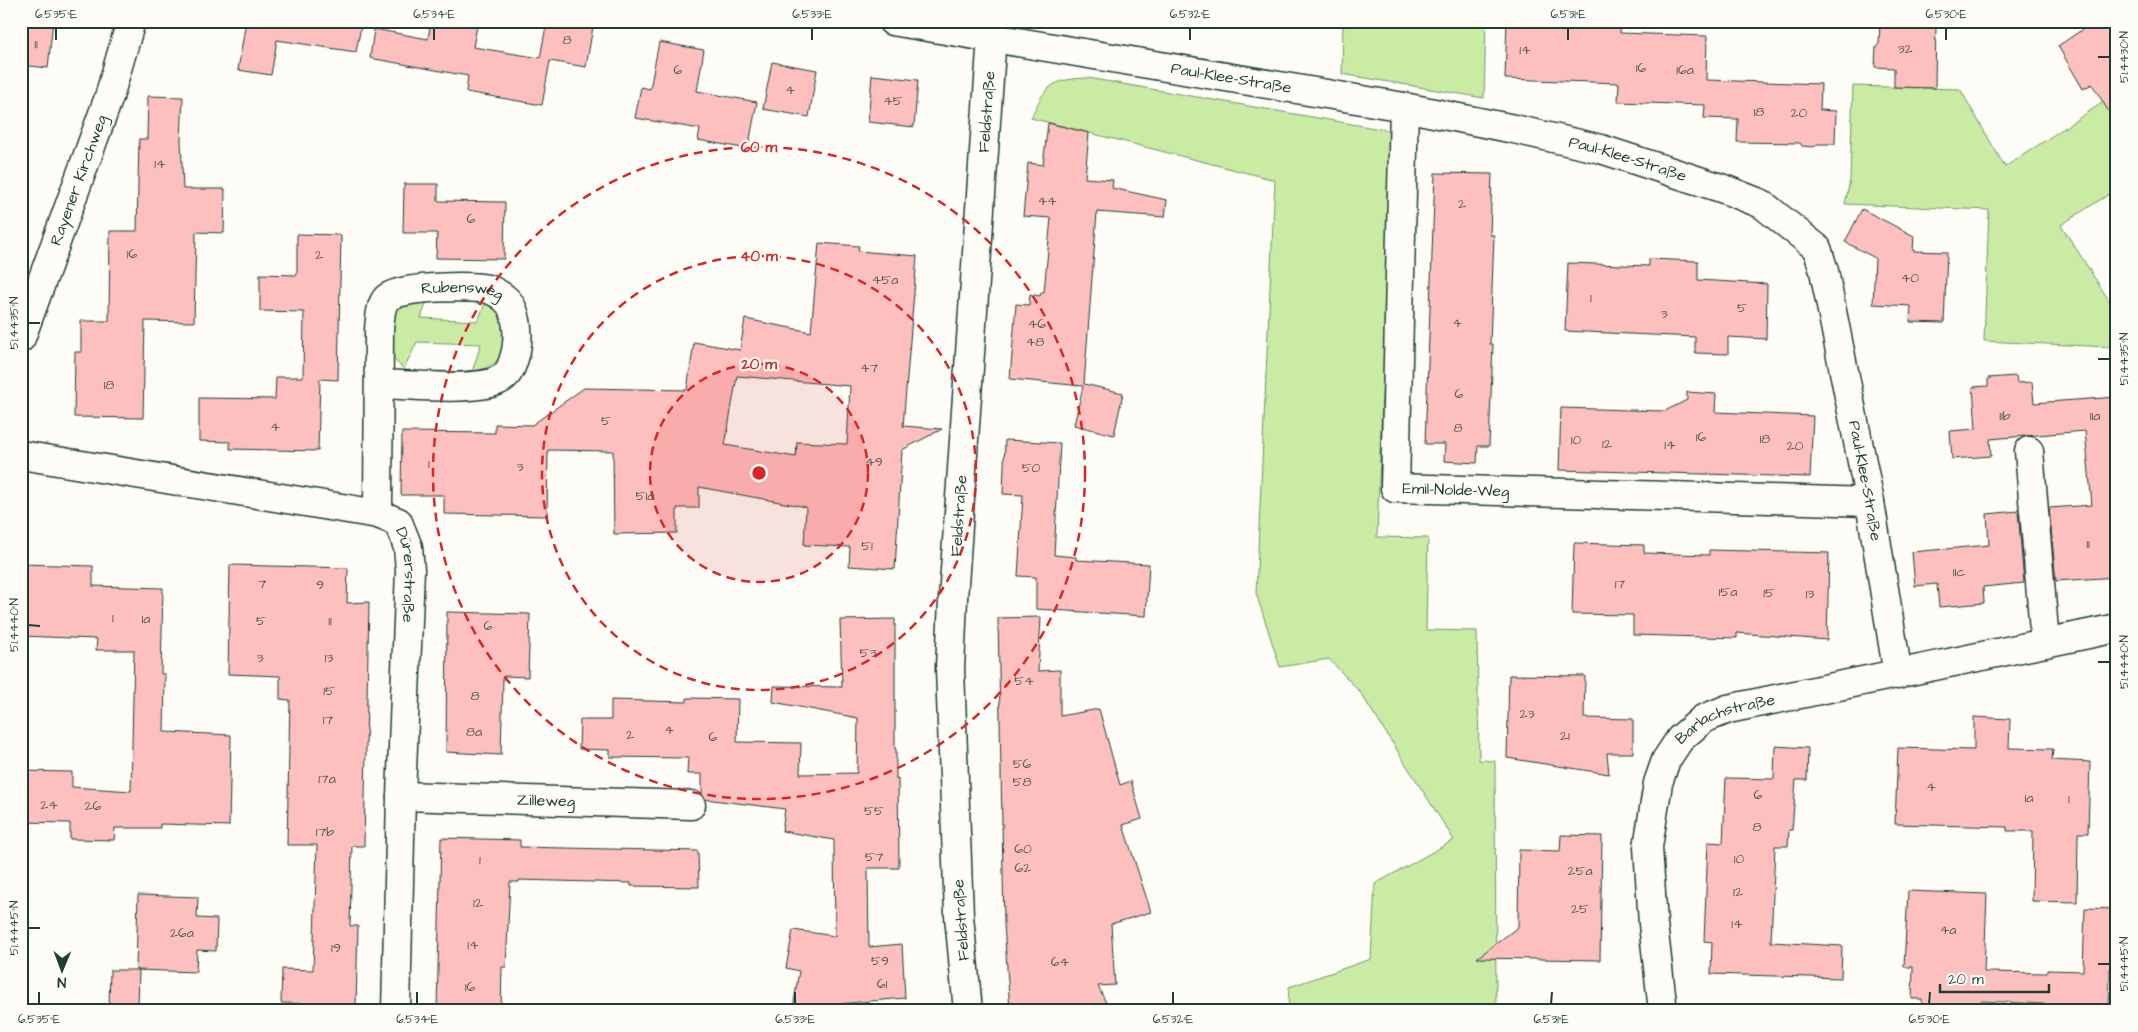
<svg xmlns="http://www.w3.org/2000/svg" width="2138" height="1032" viewBox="0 0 2138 1032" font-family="'Architects Daughter',sans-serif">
<rect width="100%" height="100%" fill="#fdfcf7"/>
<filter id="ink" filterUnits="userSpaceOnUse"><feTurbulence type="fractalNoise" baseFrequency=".02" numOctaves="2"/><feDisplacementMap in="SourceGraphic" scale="10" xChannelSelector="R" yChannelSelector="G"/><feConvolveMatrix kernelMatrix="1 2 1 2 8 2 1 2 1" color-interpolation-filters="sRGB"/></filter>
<g filter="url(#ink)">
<!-- green -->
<g fill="#c9eba4" stroke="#74946c">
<polygon points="1343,21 1486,21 1484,98 1342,74"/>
<path d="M 1088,78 L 1392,131 L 1377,537 L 1428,538 L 1426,630 L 1477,631 L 1479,760 L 1495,761 L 1496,1011 L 1288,1011 L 1289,987 L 1371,959 L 1375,884 L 1454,840 L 1360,692 L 1329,659 L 1280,667 L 1256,593 L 1275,180 L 1031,118 C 1045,86 1051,79 1088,78 Z"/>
<polygon points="1853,86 1960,89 2005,167 2117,93 2117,189 2061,225 2117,313 2117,341 2109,347 1984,341 1989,210 1845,204 1850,180"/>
<path d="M 429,296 L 421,318 L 478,321 L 487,298 L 508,322 C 503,351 505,365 472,372 L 481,344 L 417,342 L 404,369 L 392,358 L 391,311 L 403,300 Z"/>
</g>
<!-- building -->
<g fill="#fdc0bf" stroke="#1f3d34" fill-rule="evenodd">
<polygon points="21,21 53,21 48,68 21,65"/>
<polygon points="246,21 362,21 356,52 277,40 271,75 238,70"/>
<polygon points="431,21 478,21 473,47 540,58 547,21 594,21 586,67 550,61 542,105 466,92 468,76 370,58 374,29 428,39"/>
<polygon points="1507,21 1621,21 1620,33 1707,36 1706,80 1821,84 1820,110 1836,111 1835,144 1818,144 1814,147 1802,146 1800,143 1737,142 1738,119 1704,118 1705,105 1618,102 1619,83 1505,79"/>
<polygon points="1880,21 1936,21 1935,88 1894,87 1894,68 1875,67 1876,47 1879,44"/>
<polygon points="2095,21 2117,21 2117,125 2092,84 2083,89 2058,46"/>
<polygon points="659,42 704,50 697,91 757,102 748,149 698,140 700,129 635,118 641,87 650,89"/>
<polygon points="772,62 817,70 809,117 763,109"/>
<polygon points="872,75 918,80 914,127 868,122"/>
<polygon points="148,96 183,97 181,140 183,189 225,189 224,233 196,232 194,322 145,321 143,418 74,417 75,352 81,352 81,321 109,321 110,231 137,231 139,139 147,139"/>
<polygon points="1048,123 1089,133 1085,178 1113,180 1112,188 1167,200 1165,217 1097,212 1084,384 1123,393 1114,435 1074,425 1083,386 1010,379 1016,304 1029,305 1030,294 1040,296 1041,292 1044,292 1051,218 1023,216 1028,163 1043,165"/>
<polygon points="1435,173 1492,174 1490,235 1494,235 1490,344 1493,344 1489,446 1478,446 1477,463 1444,461 1445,444 1425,444"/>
<polygon points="404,184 438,184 438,201 505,202 504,259 436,258 437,233 403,233"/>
<polygon points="1862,209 1914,236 1913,251 1947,252 1944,323 1910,322 1911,306 1873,304 1875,258 1845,242"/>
<polygon points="297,234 341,235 338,380 320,379 318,451 230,449 230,442 199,441 199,398 275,399 276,377 303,377 304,312 260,311 260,274 297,275"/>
<path d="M 819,243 L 859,246 L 858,251 L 917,256 L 903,426 L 942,429 L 902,450 L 895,569 L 849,566 L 850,547 L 804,545 L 806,507 L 699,487 L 699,508 L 677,508 L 677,533 L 614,534 L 613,451 L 548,450 L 547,516 L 444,514 L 444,495 L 401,495 L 402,432 L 495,433 L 495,424 L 532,425 L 584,388 L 687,390 L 694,342 L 740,350 L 745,319 L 811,332 ZM 737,376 L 850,386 L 847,444 L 797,442 L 796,457 L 725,445 Z"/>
<polygon points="1649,259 1698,261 1698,280 1767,284 1766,339 1728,337 1728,354 1695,353 1695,337 1565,331 1568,263 1649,266"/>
<polygon points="2016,376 2017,383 2032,382 2034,403 2117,397 2117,577 2056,581 2049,508 2092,505 2085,431 1990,439 1991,456 1952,459 1950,431 1976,429 1973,387 1988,386 1988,378"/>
<polygon points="1687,392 1716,394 1715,412 1813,416 1810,477 1559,470 1561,408 1665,411 1687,400"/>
<polygon points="1005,440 1060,443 1054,555 1076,557 1076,560 1149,564 1146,616 1036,609 1036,577 1018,576 1023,495 1003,494"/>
<polygon points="2018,511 2024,583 1983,587 1984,603 1939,607 1937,584 1915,586 1912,552 1989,545 1987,514"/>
<polygon points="1574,543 1644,545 1644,553 1709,555 1709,550 1829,553 1827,640 1737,633 1737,638 1633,635 1633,615 1572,614"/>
<polygon points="21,564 93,566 93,586 163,588 161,674 165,674 164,732 231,735 229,826 160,824 160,828 115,828 114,840 70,839 70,823 21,822 21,771 72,772 72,787 131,791 134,650 96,650 97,639 21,636"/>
<polygon points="230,565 348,568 347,603 369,602 364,846 352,846 350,926 358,926 356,1005 281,1003 282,969 313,970 317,845 287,845 290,700 280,699 280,676 228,674"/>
<polygon points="447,612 530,614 528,677 504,676 503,678 501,755 446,752"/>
<polygon points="1041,617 1038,671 1060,670 1060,716 1099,709 1120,785 1131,781 1142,819 1123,825 1151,912 1111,924 1115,985 1098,986 1110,1011 1010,1011 1004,924 998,618"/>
<polygon points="895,619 895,749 896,749 896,779 898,778 899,868 868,868 869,947 902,944 905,998 793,1008 799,971 786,968 793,930 835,936 834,840 782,831 785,809 705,799 702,794 702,774 687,774 688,758 610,757 610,750 579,749 580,720 611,720 611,700 687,702 687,698 738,699 737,742 801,743 800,774 857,773 858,718 773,702 774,686 842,687 840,620"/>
<polygon points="1509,675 1585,676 1584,718 1633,719 1633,753 1607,753 1609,774 1507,758"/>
<polygon points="1974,717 2010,719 2009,748 2053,749 2052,760 2090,762 2088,833 2078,833 2077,902 2032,901 2033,831 2007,831 2007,827 1895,824 1898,748 1974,750"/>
<polygon points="1775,746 1808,748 1807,780 1796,780 1792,830 1789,830 1788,846 1775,846 1771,942 1842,946 1841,978 1711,974 1712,942 1704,941 1708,842 1723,843 1726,778 1774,779"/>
<polygon points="1561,835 1602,836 1600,960 1477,958 1518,927 1519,850 1560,851"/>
<polygon points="441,838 520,840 520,847 698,851 699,887 631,886 631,883 519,880 519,882 510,882 506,967 502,967 501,1009 437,1011"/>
<polygon points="1908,891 1987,894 1984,972 2047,973 2047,970 2083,971 2085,908 2117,909 2117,941 2111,941 2109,1011 2044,1011 2044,1004 1981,1001 1981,1011 1921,1011 1922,999 1912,999 1913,967 1904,967"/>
<polygon points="138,895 198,897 197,918 217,919 216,951 197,950 196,972 136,970"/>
<polygon points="110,970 139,970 138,1007 109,1007"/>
</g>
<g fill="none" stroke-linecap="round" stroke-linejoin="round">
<!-- street casing -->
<g stroke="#1f3d34" stroke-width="31">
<g id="street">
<path id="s1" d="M 892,21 L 1404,107 L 1514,129 L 1601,149 L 1724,189 L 1762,204 L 1817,248 L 1824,271 L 1870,502 L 1898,675"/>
<path id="s2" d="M 1404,107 L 1395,488 L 1870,502"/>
<path id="s3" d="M 21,338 L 109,97 L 131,21"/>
<polyline points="2029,451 2045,643"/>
<path id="s4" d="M 21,455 L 378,514 L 398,522 L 408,547 L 410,570 L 401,796 L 396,1011"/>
<path id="s5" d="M 378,514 L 379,330 C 380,320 380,305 387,298 C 398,286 478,285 491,290 C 495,292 501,295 504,298 C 518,308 519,336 516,351 C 513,363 510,376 497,381 C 474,391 407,385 380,384"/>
<path id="s6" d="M 401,796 L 691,805"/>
<path id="s7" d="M 968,1011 L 959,916 L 950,669 L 953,599 L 993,21"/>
<path id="s8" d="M 1663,1011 L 1653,924 L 1648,847 L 1658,783 L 1666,760 L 1680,739 L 1703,719 L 1728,709 L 2117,628"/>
</g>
</g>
<!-- street -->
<use href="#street" stroke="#fdfcf7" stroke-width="28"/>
</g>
</g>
<!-- ticks -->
<path fill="none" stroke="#1f3d34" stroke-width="2" d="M 56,40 L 56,28M 434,40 L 434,28M 812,40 L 812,28M 1190,40 L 1190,28M 1568,40 L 1568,28M 1946,40 L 1946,28M 2098,57 L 2110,57M 28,323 L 40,323M 2098,359 L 2110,359M 28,625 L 40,626M 2098,662 L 2110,662M 28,928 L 40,928M 2098,964 L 2110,964M 39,1004 L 39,992M 417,1004 L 417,992M 795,1004 L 795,992M 1173,1004 L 1173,992M 1551,1004 L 1552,992M 1929,1004 L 1930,992"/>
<!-- distance rings -->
<circle cx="759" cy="473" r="109" fill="#d62828" fill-opacity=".12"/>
<g fill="none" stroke="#d62828" stroke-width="2.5" stroke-dasharray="9 6">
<circle cx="759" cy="473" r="109"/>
<circle cx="759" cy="473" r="217"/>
<circle cx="759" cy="473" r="326"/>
</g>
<g text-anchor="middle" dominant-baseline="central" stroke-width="4.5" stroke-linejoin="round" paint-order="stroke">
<!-- number labels -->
<g font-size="14" fill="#565e57">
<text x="567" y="40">8</text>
<text x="36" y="44">11</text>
<text x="1905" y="49">32</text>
<text x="1525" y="50">14</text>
<text x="1641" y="68">16</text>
<text x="678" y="70">6</text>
<text x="1685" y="70">16a</text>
<text x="790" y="90">4</text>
<text x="893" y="101">45</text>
<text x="1759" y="112">18</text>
<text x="1799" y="113">20</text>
<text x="160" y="164">14</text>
<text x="1047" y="201">44</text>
<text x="1462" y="204">2</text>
<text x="471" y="219">6</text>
<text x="132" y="254">16</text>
<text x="319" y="255">2</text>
<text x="1910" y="278">40</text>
<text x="885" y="280">45a</text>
<text x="1591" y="298">1</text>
<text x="1742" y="308">5</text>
<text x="1664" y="314">3</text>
<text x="1457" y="323">4</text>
<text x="1037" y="324">46</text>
<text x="1035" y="342">48</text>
<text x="869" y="368">47</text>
<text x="109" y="385">18</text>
<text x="1459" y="394">6</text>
<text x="2005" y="416">11b</text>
<text x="2095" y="416">11a</text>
<text x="606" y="421">5</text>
<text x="275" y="427">4</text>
<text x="1458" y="428">8</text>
<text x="1701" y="437">16</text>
<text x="1765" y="439">18</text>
<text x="1576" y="440">10</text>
<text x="1607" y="444">12</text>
<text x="1670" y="445">14</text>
<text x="1795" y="446">20</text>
<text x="874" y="462">49</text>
<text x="429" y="464">1</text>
<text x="520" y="467">3</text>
<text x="1031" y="468">50</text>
<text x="645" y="496">51a</text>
<text x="2088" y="544">11</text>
<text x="867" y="546">51</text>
<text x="1959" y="572">11c</text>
<text x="262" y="584">7</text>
<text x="1620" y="584">17</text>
<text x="320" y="585">9</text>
<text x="1728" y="592">15a</text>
<text x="1769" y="593">15</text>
<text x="1810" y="594">13</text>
<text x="113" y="618">1</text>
<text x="146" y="619">1a</text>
<text x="261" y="621">5</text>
<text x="330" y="621">11</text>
<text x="488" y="626">6</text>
<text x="868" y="653">53</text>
<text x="260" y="658">3</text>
<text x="329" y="658">13</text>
<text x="1024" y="681">54</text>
<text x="329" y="691">15</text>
<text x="475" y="696">8</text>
<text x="1527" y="714">23</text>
<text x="328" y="720">17</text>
<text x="669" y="730">4</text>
<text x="474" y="732">8a</text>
<text x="630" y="735">2</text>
<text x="1565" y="736">21</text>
<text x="713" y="737">6</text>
<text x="1022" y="764">56</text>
<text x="327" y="779">17a</text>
<text x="1022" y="782">58</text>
<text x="1931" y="787">4</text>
<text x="1758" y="795">6</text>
<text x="2029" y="798">1a</text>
<text x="2069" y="799">1</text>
<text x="49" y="805">24</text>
<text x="93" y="806">26</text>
<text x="874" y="811">55</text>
<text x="1757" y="827">8</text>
<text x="325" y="832">17b</text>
<text x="1023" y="849">60</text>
<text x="874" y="857">57</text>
<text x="1739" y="859">10</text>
<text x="480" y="860">1</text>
<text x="1023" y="868">62</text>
<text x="1580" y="871">25a</text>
<text x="1738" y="892">12</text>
<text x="478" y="903">12</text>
<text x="1580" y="909">25</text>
<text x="1737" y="924">14</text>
<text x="1948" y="930">4a</text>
<text x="182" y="933">26a</text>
<text x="473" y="945">14</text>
<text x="336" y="948">19</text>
<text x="880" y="961">59</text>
<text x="1060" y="962">64</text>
<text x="882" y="984">61</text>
<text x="470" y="987">16</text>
</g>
<!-- street labels -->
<g font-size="16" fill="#1f3d34" stroke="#fdfcf7">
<text stroke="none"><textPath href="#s1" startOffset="344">Paul-Klee-Straße</textPath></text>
<text stroke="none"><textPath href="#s7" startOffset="901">Feldstraße</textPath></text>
<text stroke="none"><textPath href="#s1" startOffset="749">Paul-Klee-Straße</textPath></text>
<text stroke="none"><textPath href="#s3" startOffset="168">Rayener Kirchweg</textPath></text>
<text stroke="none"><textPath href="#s5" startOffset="295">Rubensweg</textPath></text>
<text stroke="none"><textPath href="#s1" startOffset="1199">Paul-Klee-Straße</textPath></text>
<text stroke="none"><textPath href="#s2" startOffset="442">Emil-Nolde-Weg</textPath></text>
<text stroke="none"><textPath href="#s7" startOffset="496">Feldstraße</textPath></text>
<text stroke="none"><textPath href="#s4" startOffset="438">Dürerstraße</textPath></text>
<text stroke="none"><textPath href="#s8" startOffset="330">Barlachstraße</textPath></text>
<text stroke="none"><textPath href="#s6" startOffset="145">Zilleweg</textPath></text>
<text transform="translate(961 920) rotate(-94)">Feldstraße</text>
</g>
</g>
<circle cx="759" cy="473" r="8" fill="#d62828" stroke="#fdfcf7" stroke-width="2.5"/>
<g font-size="15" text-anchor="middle" font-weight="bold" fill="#d62828" stroke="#fdfcf7" stroke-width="4.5" stroke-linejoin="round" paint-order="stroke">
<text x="759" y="152">60 m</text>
<text x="759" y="261">40 m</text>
<text x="759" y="369">20 m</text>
</g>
<!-- margin -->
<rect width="2138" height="1032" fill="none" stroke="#fdfcf7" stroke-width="55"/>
<!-- north arrow -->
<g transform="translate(62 970) rotate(181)" stroke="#fdfcf7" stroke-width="4" paint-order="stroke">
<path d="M0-4L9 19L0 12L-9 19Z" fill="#1f3d34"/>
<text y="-8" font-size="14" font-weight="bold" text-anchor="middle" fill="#1f3d34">N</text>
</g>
<!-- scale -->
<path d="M1940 984v8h109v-8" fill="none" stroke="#1f3d34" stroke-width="2.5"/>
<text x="1948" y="984" font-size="15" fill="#1f3d34" stroke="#fdfcf7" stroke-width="4" paint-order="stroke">20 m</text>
<rect x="28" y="28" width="2082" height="976" fill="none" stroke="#1f3d34" stroke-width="2"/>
<g font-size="12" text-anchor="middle" fill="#1f3d34">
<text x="56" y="18">6.535°E</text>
<text x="434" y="18">6.534°E</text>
<text x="812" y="18">6.533°E</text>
<text x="1190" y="18">6.532°E</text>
<text x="1568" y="18">6.531°E</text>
<text x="1946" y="18">6.530°E</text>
<text transform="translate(2124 57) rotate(-90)" y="4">51.4430°N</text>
<text transform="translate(14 323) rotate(-90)" y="4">51.4435°N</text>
<text transform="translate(2124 359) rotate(-90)" y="4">51.4435°N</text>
<text transform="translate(14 625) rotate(-90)" y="4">51.4440°N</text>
<text transform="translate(2124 662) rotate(-90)" y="4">51.4440°N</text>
<text transform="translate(14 928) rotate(-90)" y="4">51.4445°N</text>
<text transform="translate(2124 964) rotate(-90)" y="4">51.4445°N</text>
<text x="39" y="1023">6.535°E</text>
<text x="417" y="1023">6.534°E</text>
<text x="795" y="1023">6.533°E</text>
<text x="1173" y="1023">6.532°E</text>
<text x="1551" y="1023">6.531°E</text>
<text x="1929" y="1023">6.530°E</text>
</g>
</svg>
